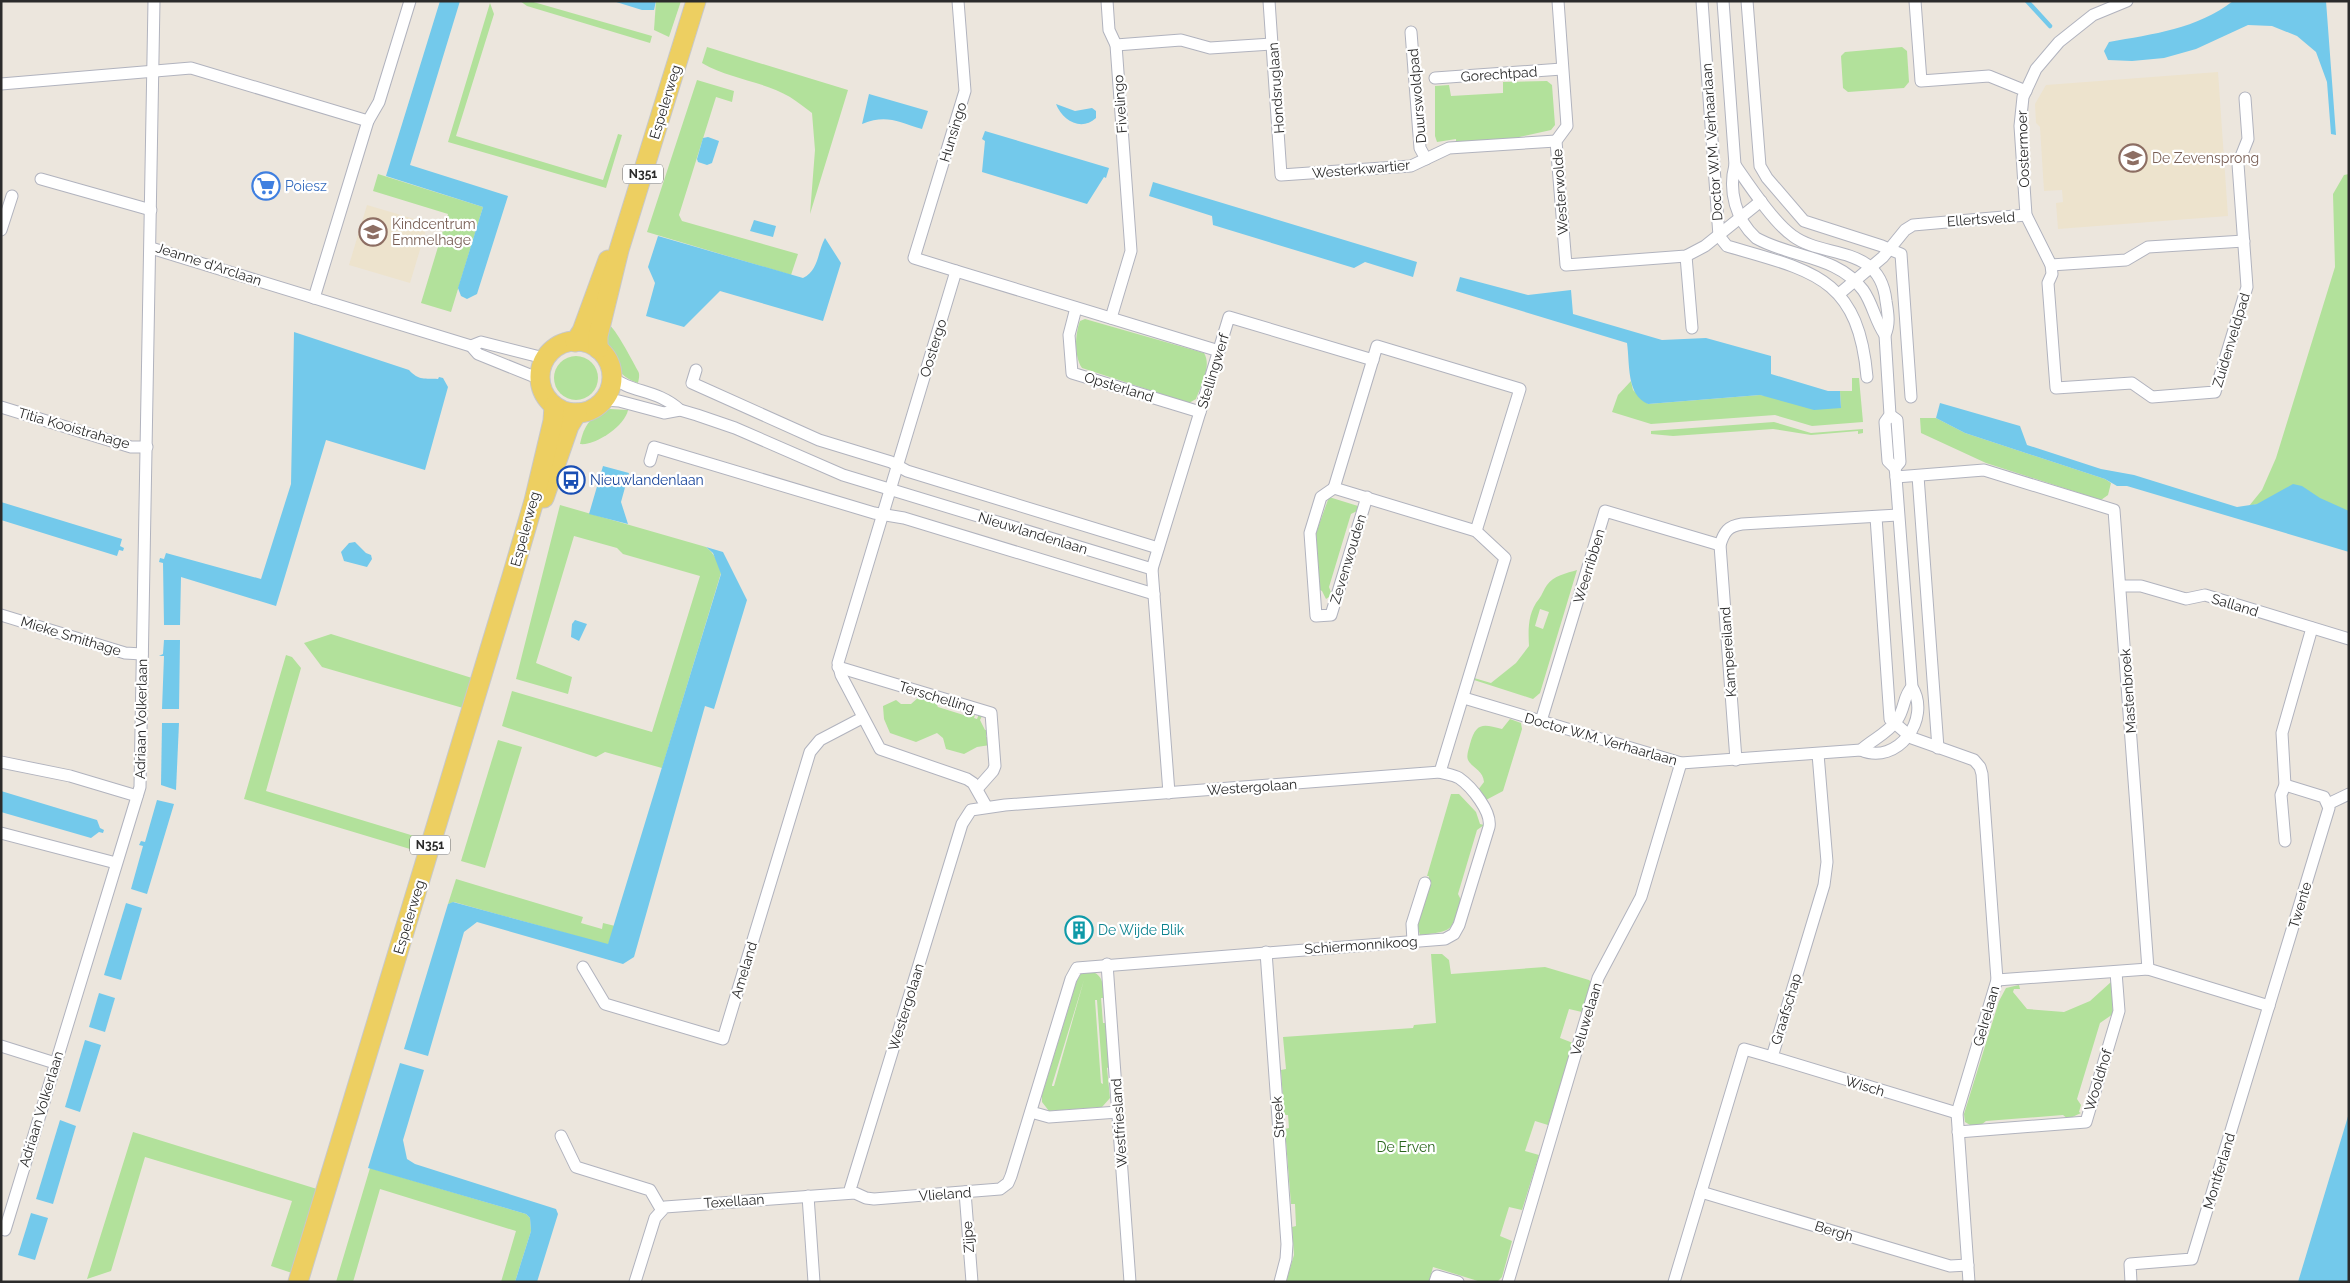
<svg xmlns="http://www.w3.org/2000/svg" width="2350" height="1283" viewBox="0 0 2350 1283" font-family="Raleway,sans-serif">
<rect width="100%" height="100%" fill="#ece6dd"/>
<!-- education -->
<g fill="#ede3cd">
<polygon points="2218,72 2228,216 2058,229 2056,203 2063,202 2062,190 2044,191 2040,127 2036,123 2035,104 2046,85"/>
<polygon points="367,205 428,223 410,283 349,265"/>
</g>
<!-- green -->
<g fill="#b2e19b" fill-rule="evenodd">
<polygon points="520,1 530,1 652,36 650,43 527,6"/>
<polygon points="656,1 681,1 669,37 654,30"/>
<polygon points="490,3 494,14 456,136 603,180 618,134 622,135 606,188 448,142"/>
<path d="M 707,47 L 848,90 L 810,214 L 815,150 L 812,113 C 805,108 798,102 790,97 C 763,81 729,79 702,63 Z"/>
<polygon points="1902,47 1907,51 1909,82 1904,88 1848,92 1843,88 1841,56 1845,52"/>
<polygon points="697,80 734,91 732,102 716,97 679,215 682,221 798,254 791,275 647,232"/>
<polygon points="1547,81 1552,85 1555,125 1551,130 1515,138 1456,142 1456,139 1437,142 1435,136 1435,86 1449,85 1451,96 1503,93 1503,82"/>
<polygon points="378,174 483,207 451,312 421,303 448,214 373,191"/>
<polygon points="2349,174 2349,548 2257,504 2249,506 2262,490 2276,458 2335,267 2333,194 2344,175"/>
<path d="M 1085,319 L 1204,353 C 1212,366 1201,386 1196,399 L 1189,403 L 1082,368 C 1074,356 1075,334 1080,321 Z"/>
<path d="M 608,324 C 615,327 633,362 638,371 C 640,374 639,379 638,383 C 612,375 605,348 608,324 Z"/>
<circle cx="576" cy="378" r="22"/>
<polygon points="1852,378 1859,378 1863,422 1812,426 1775,415 1651,424 1612,412 1618,395 1631,381 1633,390 1648,404 1760,395 1841,408 1840,391 1852,391"/>
<path d="M 610,409 L 628,410 C 625,426 595,446 580,444 C 584,425 591,415 610,409 Z"/>
<polygon points="1920,418 1936,418 1965,433 2105,479 2111,483 2108,495 2101,500 1986,463 1921,433"/>
<polygon points="1774,422 1811,433 1863,429 1863,433 1858,434 1858,431 1811,435 1773,429 1673,436 1651,434 1651,431"/>
<polygon points="1329,497 1358,506 1357,511 1351,514 1329,587 1332,595 1326,599 1322,591 1320,590 1316,533"/>
<path d="M 560,505 L 706,547 C 715,554 718,562 721,573 L 662,768 L 605,752 L 596,757 L 502,726 L 512,691 L 652,732 L 700,576 L 623,554 L 617,548 L 574,536 L 536,663 L 572,677 L 568,694 L 516,679 Z"/>
<path d="M 1577,570 L 1540,693 L 1533,699 L 1474,680 L 1474,678 L 1491,683 L 1516,663 L 1529,646 C 1528,629 1528,612 1539,599 C 1542,595 1544,589 1547,585 C 1553,576 1567,573 1577,570 ZM 1540,609 L 1549,612 L 1543,629 L 1535,626 Z"/>
<polygon points="331,634 472,678 463,708 322,667 304,643"/>
<polygon points="286,655 292,657 301,668 266,791 424,839 420,852 244,799"/>
<polygon points="920,696 935,701 938,707 970,717 975,715 974,718 977,719 979,714 982,716 980,720 985,730 988,730 986,732 986,737 989,737 990,745 977,747 964,754 946,749 943,738 937,733 916,742 890,733 884,719 883,706 896,700 901,704 911,704"/>
<path d="M 1510,719 L 1521,723 L 1522,729 L 1503,791 L 1486,800 L 1478,790 L 1484,782 C 1483,770 1473,769 1468,760 C 1466,755 1469,749 1470,744 C 1476,722 1483,724 1502,729 Z"/>
<polygon points="498,740 522,747 485,868 461,861"/>
<path d="M 1451,794 L 1459,794 L 1476,812 L 1480,824 L 1484,825 L 1477,830 L 1458,894 L 1461,900 C 1451,932 1454,931 1420,935 L 1417,925 L 1429,876 L 1427,876 Z"/>
<polygon points="456,879 583,917 581,923 602,929 603,923 615,926 608,945 454,902 448,904"/>
<polygon points="1431,954 1442,954 1449,960 1451,974 1545,967 1589,980 1591,982 1582,1012 1569,1009 1560,1038 1573,1043 1548,1125 1535,1121 1525,1151 1539,1155 1522,1210 1509,1207 1500,1236 1512,1241 1502,1277 1497,1282 1481,1282 1433,1267 1429,1282 1286,1282 1294,1255 1292,1227 1296,1226 1295,1204 1291,1204 1285,1129 1289,1128 1288,1115 1284,1115 1281,1070 1286,1069 1283,1037 1413,1028 1414,1025 1436,1023"/>
<path d="M 1090,971 C 1104,975 1103,985 1104,998 L 1101,998 L 1103,1023 L 1106,1023 L 1109,1067 L 1107,1068 L 1110,1098 L 1102,1107 L 1049,1111 L 1042,1102 L 1042,1095 L 1077,980 L 1081,974 ZM 1084,980 L 1054,1086 L 1052,1086 L 1052,1085 ZM 1095,1000 L 1097,1000 L 1103,1084 L 1101,1083 Z"/>
<polygon points="2111,982 2113,1014 2100,1023 2077,1099 2081,1105 2079,1112 2081,1113 2068,1119 2063,1115 1986,1121 1981,1125 1970,1125 1965,1122 1964,1114 1999,1001 2006,988 2019,985 2020,989 2014,989 2013,992 2027,1009 2064,1012 2090,1001"/>
<polygon points="133,1132 317,1189 292,1273 271,1266 292,1201 145,1157 111,1271 87,1279"/>
<polygon points="370,1168 526,1214 530,1218 531,1231 515,1282 501,1282 516,1231 380,1189 353,1282 336,1282"/>
</g>
<!-- water -->
<g fill="#73c9eb">
<polygon points="440,1 460,1 410,165 508,196 477,294 467,299 461,296 458,288 483,207 386,176"/>
<polygon points="613,1 656,1 654,10 642,10"/>
<path d="M 2233,1 L 2326,1 L 2336,135 L 2331,134 L 2327,82 L 2316,52 L 2297,36 L 2272,26 L 2248,25 L 2196,49 L 2164,58 L 2132,61 L 2108,60 L 2104,51 L 2109,42 C 2153,34 2197,29 2233,1 Z"/>
<path d="M 869,94 L 928,111 L 922,129 C 897,122 887,114 862,124 Z"/>
<path d="M 1056,104 L 1075,111 L 1092,108 L 1096,111 L 1096,118 C 1081,132 1062,120 1056,104 Z"/>
<polygon points="985,131 1109,168 1106,178 1104,177 1087,204 982,172 985,141 982,139"/>
<polygon points="708,137 719,141 712,163 707,165 698,162 697,159 703,138"/>
<polygon points="1153,182 1417,262 1413,277 1365,262 1354,268 1213,225 1212,216 1149,196"/>
<polygon points="754,220 776,226 773,237 750,231"/>
<path d="M 658,236 L 803,278 C 819,270 817,253 825,238 L 841,263 L 823,321 L 720,291 L 684,327 L 646,316 L 655,283 L 648,267 Z"/>
<path d="M 1460,277 L 1528,295 L 1571,290 L 1573,314 L 1662,340 L 1706,338 L 1771,356 L 1771,374 L 1828,391 L 1840,391 L 1841,408 L 1814,410 L 1760,395 L 1648,404 C 1626,395 1630,363 1627,343 L 1456,291 Z"/>
<path d="M 294,332 L 409,370 C 419,381 425,378 438,379 L 439,377 L 443,378 L 448,387 L 425,470 L 326,440 L 276,606 L 181,577 L 180,625 L 164,625 L 163,563 L 159,562 L 160,558 L 164,559 L 166,553 L 261,579 L 291,484 Z"/>
<polygon points="1940,403 2020,426 2027,445 2101,469 2134,475 2237,507 2257,504 2293,484 2302,486 2320,498 2349,511 2349,552 2127,486 2117,486 2105,479 1965,433 1936,418"/>
<polygon points="603,466 629,473 621,502 628,524 589,514"/>
<polygon points="1,502 122,539 120,546 124,548 123,551 119,550 117,556 1,520"/>
<polygon points="355,542 366,553 371,555 372,559 367,567 344,561 341,552 349,543"/>
<polygon points="706,547 723,552 747,600 714,709 705,706 634,957 623,964 477,922 464,932 428,1056 404,1049 448,904 453,902 608,944 721,574 713,553"/>
<polygon points="575,620 587,624 579,641 571,637 572,624"/>
<polygon points="164,640 180,640 179,709 162,709 164,656 159,656 163,654"/>
<polygon points="162,723 179,723 176,790 161,785"/>
<polygon points="1,791 97,820 100,828 104,830 103,833 99,832 91,838 1,812"/>
<polygon points="157,800 174,804 147,894 131,889 143,846 139,845 141,841 145,842"/>
<polygon points="126,903 142,908 121,980 104,975"/>
<polygon points="99,993 115,998 105,1032 89,1027"/>
<polygon points="85,1040 101,1045 80,1112 65,1107"/>
<polygon points="400,1063 424,1070 403,1140 407,1159 415,1164 556,1209 558,1214 537,1282 515,1282 531,1231 530,1218 526,1214 368,1168"/>
<polygon points="2349,1113 2349,1282 2298,1282 2343,1133"/>
<polygon points="60,1120 76,1126 53,1204 36,1199"/>
<polygon points="31,1213 48,1218 35,1260 18,1255"/>
</g>
<g fill="none" stroke-linecap="round" stroke-linejoin="round">
<!-- stream -->
<polyline stroke="#73c9eb" stroke-width="4.5" points="2027,1 2050,26"/>
<!-- minor casing -->
<g stroke="#b1b3be" stroke-width="13">
<g id="minor">
<polyline points="958,1 965,91 914,258 956,271 838,663 841,675 880,749 967,779 973,783 986,806"/>
<polyline points="1107,1 1109,30 1116,45 1131,251 1111,318"/>
<polyline points="1269,1 1281,175 1411,166 1449,148 1556,141"/>
<polyline points="1558,1 1567,126 1556,141 1566,265 1686,256 1705,246 1761,201"/>
<path d="M 1702,1 L 1719,236 L 1727,246 C 1812,271 1858,276 1867,377"/>
<path d="M 1723,1 L 1735,165 C 1728,191 1736,220 1756,238 C 1791,258 1837,255 1863,290 C 1873,304 1875,321 1885,335"/>
<polyline points="1747,1 1760,166 1767,178 1804,221 1882,246 1901,254 1911,397"/>
<polyline points="1915,1 1921,81 1989,76 2026,91"/>
<polyline points="2127,1 2093,15 2059,42 2036,69 2023,97 2020,126 2026,215 2051,265 2052,274 2048,283 2056,388 2132,383 2152,397 2215,392 2247,287 2238,164 2248,139 2245,98"/>
<polyline points="1411,32 1420,148 1426,159"/>
<polyline points="1116,45 1181,40 1210,48 1272,44"/>
<polyline points="1435,78 1562,69"/>
<polyline points="1,84 191,68 368,121 314,298"/>
<polyline points="368,121 379,102 410,1"/>
<polyline points="41,179 151,210"/>
<polyline points="1,230 12,196"/>
<polyline points="151,248 471,346 478,354 540,379"/>
<polyline points="1686,256 1692,328"/>
<polyline points="2051,265 2126,260 2148,247 2244,241"/>
<polyline points="956,271 1219,351"/>
<polyline points="1839,294 1883,257 1905,230 1913,225 2026,215"/>
<polyline points="1076,308 1069,335 1072,373 1200,412"/>
<polyline points="471,346 481,342 540,357 547,356"/>
<polyline points="696,370 692,383 819,440 891,462 907,471 1158,548"/>
<path d="M 612,377 C 631,393 657,389 680,410"/>
<polyline points="604,400 619,401 664,413 680,410 697,415 735,428 843,475 1152,569 1169,793"/>
<polyline points="1,407 131,447 147,447"/>
<polyline points="1890,415 1897,420 1900,462 1895,468"/>
<polyline points="650,461 654,447 874,513 904,518 1154,594"/>
<polyline points="1918,476 1938,748"/>
<polyline points="1896,477 1984,470 2114,510 2148,969"/>
<polyline points="1334,488 1377,346 1520,389 1476,531"/>
<polyline points="1334,488 1476,531 1505,558 1440,772"/>
<polyline points="1334,488 1321,497 1310,533 1316,616 1331,615 1367,497"/>
<polyline points="1876,517 1890,719 1912,738 1974,760 1980,767 1982,774 1997,980 1957,1113 1969,1282"/>
<polyline points="1152,569 1229,317 1373,360"/>
<polyline points="2120,586 2141,586 2186,599 2205,595 2349,639"/>
<polyline points="1,615 125,653 142,654"/>
<polyline points="838,667 991,713 995,766 993,771 977,789"/>
<path d="M 1464,698 L 1681,763 L 1861,750 C 1897,766 1932,719 1912,687 L 1896,477 L 1895,468 L 1888,461 L 1885,422 L 1890,415 L 1885,335 C 1890,324 1888,313 1886,301 C 1880,244 1824,259 1793,236 C 1774,223 1749,185 1735,165"/>
<polyline points="1541,721 1605,511 1720,545"/>
<path d="M 1861,750 C 1873,739 1887,734 1897,720 C 1905,709 1903,696 1912,687"/>
<path d="M 1736,760 L 1720,545 C 1724,532 1728,526 1742,524 L 1898,515"/>
<polyline points="1,762 70,776 137,796"/>
<polyline points="2328,804 2349,794"/>
<polyline points="1,833 116,863"/>
<polyline points="2285,841 2281,795 2285,785 2282,733 2312,628"/>
<polyline points="1413,941 1412,924 1425,883"/>
<polyline points="1266,952 1287,1244 1286,1259 1280,1282"/>
<polyline points="1107,964 1130,1282"/>
<polyline points="583,967 605,1004 723,1039 810,752 820,740 862,718"/>
<polyline points="1997,980 2148,969 2269,1006"/>
<polyline points="1,1046 55,1063"/>
<polyline points="1772,1057 1957,1113"/>
<polyline points="1031,1112 1049,1117 1118,1112"/>
<polyline points="1958,1132 2086,1122 2119,1011 2116,972"/>
<polyline points="561,1136 576,1167 650,1190 661,1209"/>
<polyline points="965,1192 972,1282"/>
<polyline points="1701,1192 1950,1266 1968,1265"/>
<polyline points="808,1196 814,1282"/>
<polyline points="1,1229 5,1230 140,787 154,1"/>
<path d="M 635,1282 L 655,1218 L 665,1207 L 855,1193 L 866,1198 L 874,1199 L 1000,1189 L 1008,1183 L 1011,1176 L 1071,979 L 1077,968 L 1445,939 L 1454,934 L 1459,925 L 1489,827 C 1492,812 1472,787 1459,778 C 1454,775 1446,774 1440,772 L 1005,805 L 971,810 L 962,824 L 849,1193"/>
<polyline points="1435,1282 1437,1276 1458,1282"/>
<polyline points="1508,1282 1598,978 1641,897 1681,763"/>
<polyline points="1674,1282 1744,1049 1772,1057 1824,885 1827,862 1818,754"/>
<polyline points="2131,1282 2130,1264 2192,1259 2329,808 2324,797 2285,785"/>
</g>
</g>
<!-- primary casing -->
<g stroke="#c8c8c8" stroke-width="21">
<g id="primary">
<circle cx="576" cy="377" r="36"/>
<polyline points="575,342 582,331 608,260"/>
<polyline points="598,349 598,336 619,250 696,1"/>
<polyline points="544,498 569,426 577,413"/>
<polyline points="298,1282 512,576 534,501 553,421 554,406"/>
</g>
</g>
<!-- minor -->
<use href="#minor" stroke="#fff" stroke-width="11"/>
<!-- primary -->
<use href="#primary" stroke="#edcf61" stroke-width="19"/>
</g>
<!-- icons -->
<defs>
<g id="school-ring" transform="scale(1.4375)"><circle r="9.5" fill="#fff" stroke="#8d6e63" stroke-width="1.5"/><path d="M0-5L7-2L0 1L-7-2ZM-4 1L0 2.5L4 1V4Q0 6-4 4Z" fill="#8d6e63"/></g>
<g id="supermarket-ring" transform="scale(1.4375)"><circle r="9.5" fill="#fff" stroke="#3f7fe0" stroke-width="1.5"/><path d="M-6-5.5h2.5l.6 2H6L4.5 2H-2.5L-4.4-4H-6ZM-1.5 3.2a1.3 1.3 0 1 0 .1 0ZM3 3.2a1.3 1.3 0 1 0 .1 0Z" fill="#3f7fe0"/></g>
<g id="bus-ring" transform="scale(1.4375)"><circle r="9.5" fill="#fff" stroke="#1a4fb4" stroke-width="1.5"/><path d="M-5-6H5V4H4V6H2V4H-2V6H-4V4H-5ZM-3.5-4V0h7V-4ZM-3.5 1.2v1.5H-2V1.2ZM2 1.2v1.5H3.5V1.2Z" fill="#1a4fb4"/></g>
<g id="building-ring" transform="scale(1.4375)"><circle r="9.5" fill="#fff" stroke="#0f9aa8" stroke-width="1.5"/><path d="M-4-6H4V6H1V3H-1V6H-4ZM-2.5-4.3h1.7v1.8h-1.7ZM.8-4.3h1.7v1.8H.8ZM-2.5-1h1.7V.8h-1.7ZM.8-1h1.7V.8H.8Z" fill="#0f9aa8"/></g>
</defs>
<g fill-rule="evenodd">
<use href="#school-ring" x="2133" y="158"/>
<use href="#supermarket-ring" x="266" y="186"/>
<use href="#school-ring" x="373" y="232"/>
<use href="#bus-ring" x="571" y="480"/>
<use href="#building-ring" x="1079" y="930"/>
</g>
<g text-anchor="middle" dominant-baseline="central" stroke-width="4.5" stroke-linejoin="round" paint-order="stroke">
<!-- shield labels -->
<g fill="#fff" stroke="#6b6b6b" stroke-width="1">
<rect x="623" y="164.5" width="40" height="19" rx="4"/>
<rect x="410" y="835.5" width="40" height="19" rx="4"/>
</g>
<g font-size="12" font-weight="bold" fill="#2b2b2b">
<text x="643" y="174">N351</text>
<text x="430" y="845">N351</text>
</g>
<!-- street labels -->
<g font-size="14" fill="#2b2b2b" stroke="#fff">
<text transform="translate(1499 74) rotate(-4)">Gorechtpad</text>
<text transform="translate(1276 88) rotate(-94)">Hondsruglaan</text>
<text transform="translate(1417 96) rotate(-95)">Duurswoldpad</text>
<text transform="translate(665 102) rotate(-73)">Espelerweg</text>
<text transform="translate(1120 104) rotate(-94)">Fivelingo</text>
<text transform="translate(953 132) rotate(-73)">Hunsingo</text>
<text transform="translate(1712 142) rotate(-94)">Doctor W.M. Verhaarlaan</text>
<text transform="translate(2023 149) rotate(-92)">Oostermoer</text>
<text transform="translate(1361 169) rotate(-5)">Westerkwartier</text>
<text transform="translate(1560 192) rotate(-94)">Westerwolde</text>
<text transform="translate(1981 219) rotate(-4)">Ellertsveld</text>
<text transform="translate(209 264) rotate(18)">Jeanne d'Arclaan</text>
<text transform="translate(2231 340) rotate(-73)">Zuidenveldpad</text>
<text transform="translate(933 348) rotate(-73)">Oostergo</text>
<text transform="translate(1213 371) rotate(-73)">Stellingwerf</text>
<text transform="translate(1119 387) rotate(17)">Opsterland</text>
<text transform="translate(74 428) rotate(16)">Titia Kooistrahage</text>
<text transform="translate(525 529) rotate(-75)">Espelerweg</text>
<text transform="translate(1033 533) rotate(17)">Nieuwlandenlaan</text>
<text transform="translate(1348 559) rotate(-73)">Zevenwouden</text>
<text transform="translate(1589 566) rotate(-73)">Weerribben</text>
<text transform="translate(2235 605) rotate(17)">Salland</text>
<text transform="translate(71 636) rotate(17)">Mieke Smithage</text>
<text transform="translate(1728 652) rotate(-94)">Kampereiland</text>
<text transform="translate(2128 691) rotate(-94)">Mastenbroek</text>
<text transform="translate(937 697) rotate(17)">Terschelling</text>
<text transform="translate(141 719) rotate(-89)">Adriaan Volkerlaan</text>
<text transform="translate(1601 739) rotate(16)">Doctor W.M. Verhaarlaan</text>
<text transform="translate(1252 787) rotate(-4)">Westergolaan</text>
<text transform="translate(2300 905) rotate(-73)">Twente</text>
<text transform="translate(409 917) rotate(-73)">Espelerweg</text>
<text transform="translate(1361 945) rotate(-4)">Schiermonnikoog</text>
<text transform="translate(744 970) rotate(-73)">Ameland</text>
<text transform="translate(906 1007) rotate(-73)">Westergolaan</text>
<text transform="translate(1786 1009) rotate(-73)">Graafschap</text>
<text transform="translate(1986 1016) rotate(-74)">Gelrelaan</text>
<text transform="translate(1586 1019) rotate(-73)">Veluwelaan</text>
<text transform="translate(2098 1080) rotate(-73)">Wooldhof</text>
<text transform="translate(1865 1086) rotate(17)">Wisch</text>
<text transform="translate(41 1109) rotate(-73)">Adriaan Volkerlaan</text>
<text transform="translate(1278 1117) rotate(-94)">Streek</text>
<text transform="translate(1119 1123) rotate(-94)">Westfriesland</text>
<text transform="translate(2219 1171) rotate(-73)">Montferland</text>
<text transform="translate(945 1194) rotate(-4)">Vlieland</text>
<text transform="translate(734 1201) rotate(-4)">Texellaan</text>
<text transform="translate(1834 1231) rotate(17)">Bergh</text>
<text transform="translate(968 1237) rotate(-94)">Zijpe</text>
</g>
<!-- education labels -->
<g font-size="14" fill="#785e54" stroke="#fff" text-anchor="start">
<text x="2152" y="158">De Zevensprong</text>
<text x="392" y="224">Kindcentrum<tspan x="392" dy="16">Emmelhage</tspan></text>
</g>
<!-- shop labels -->
<g font-size="14" fill="#366cbe" stroke="#fff" text-anchor="start">
<text x="285" y="186">Poiesz</text>
</g>
<!-- transit labels -->
<g font-size="14" fill="#164399" stroke="#fff" text-anchor="start">
<text x="590" y="480">Nieuwlandenlaan</text>
</g>
<!-- culture labels -->
<g font-size="14" fill="#0d838f" stroke="#fff" text-anchor="start">
<text x="1098" y="930">De Wijde Blik</text>
</g>
<!-- park labels -->
<g font-size="14" fill="#2a661c" stroke="#fff">
<text x="1406" y="1147">De Erven</text>
</g>
</g>
<!-- border -->
<rect width="2350" height="1283" fill="none" stroke="#2b2b2b" stroke-width="5"/>
</svg>
